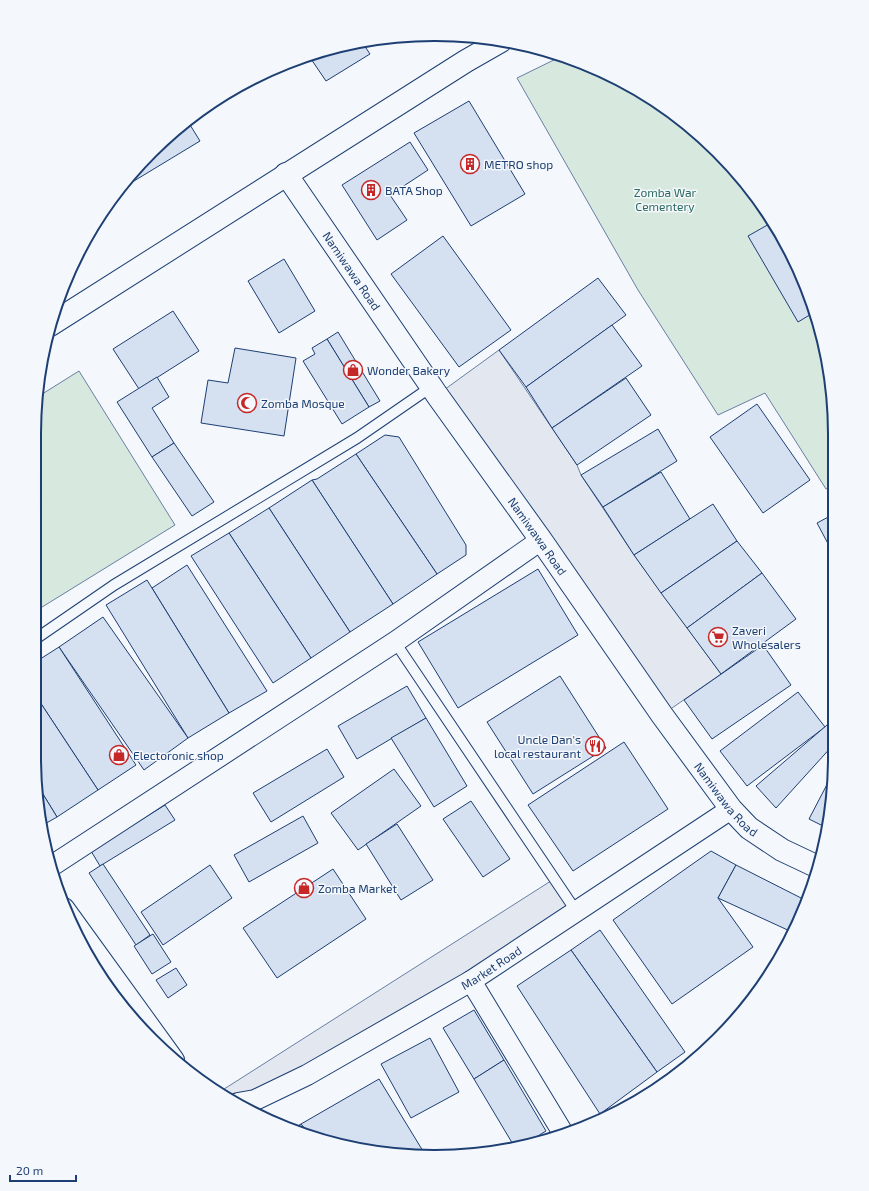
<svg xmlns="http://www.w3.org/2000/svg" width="869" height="1191" viewBox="0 0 869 1191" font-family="'Exo 2',sans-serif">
<rect width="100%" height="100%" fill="#f4f7fb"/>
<!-- green -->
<g fill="#d7e8df" stroke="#687fa3">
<polygon points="564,55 635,88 698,133 752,191 804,281 832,382 832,487 826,489 765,393 718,415 638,290 517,78"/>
<polygon points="79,371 175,525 34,612 34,434 39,396"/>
</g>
<!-- parking -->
<g fill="#e3e8f0" stroke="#687fa3">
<polygon points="499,350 577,465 581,475 634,555 721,674 662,715 437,395"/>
<polygon points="554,879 576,911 253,1113 221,1091"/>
</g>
<!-- building -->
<g fill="#d5e0f0" stroke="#1d3f73">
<polygon points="362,42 370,54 326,81 309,56 331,48"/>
<polygon points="297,60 281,71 279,67"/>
<polygon points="255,77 257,81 208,111 206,107"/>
<polygon points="469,101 525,194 471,226 414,133"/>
<polygon points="187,120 200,141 124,187 123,184 134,170"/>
<polygon points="410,142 428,170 390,195 407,220 377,240 342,185"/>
<polygon points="771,223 804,281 813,313 798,322 748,236"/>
<polygon points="443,236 511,330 459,367 391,274"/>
<polygon points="284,259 315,311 279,333 248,281"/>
<polygon points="598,278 626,315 526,387 499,350"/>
<polygon points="173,311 199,351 139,389 113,349"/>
<polygon points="612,325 642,366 552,428 526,387"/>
<polygon points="338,332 380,401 369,407 327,339"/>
<polygon points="327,339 369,407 342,424 303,361 315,354 312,348"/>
<polygon points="235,348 296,358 284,436 201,423 208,380 228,383"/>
<polygon points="157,377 169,397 152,408 174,443 152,457 117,402"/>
<polygon points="626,378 651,415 577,465 552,428"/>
<polygon points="757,404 810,480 763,513 710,437"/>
<polygon points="658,429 677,461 603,507 581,475"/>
<polygon points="385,435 399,437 466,545 466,555 437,574 356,454"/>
<polygon points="174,443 214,502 192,516 152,457"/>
<polygon points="356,454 437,574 393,604 312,480 317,479"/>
<polygon points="661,472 690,519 634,555 603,507"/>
<polygon points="312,480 393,604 350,632 269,508"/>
<polygon points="713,504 737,541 661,593 634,555"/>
<polygon points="269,508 350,632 311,658 229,533"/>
<polygon points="832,515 833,553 817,523"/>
<polygon points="229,533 311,658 273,683 191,556"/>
<polygon points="737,541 762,573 687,628 661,593"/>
<polygon points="187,565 267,691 229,713 152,588"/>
<polygon points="538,569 578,635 458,708 418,642"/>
<polygon points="762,573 796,619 721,674 687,628"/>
<polygon points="147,580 229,713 188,738 106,605"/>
<polygon points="103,617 188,738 144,770 59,647"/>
<polygon points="763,645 791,685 712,739 684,700"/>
<polygon points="59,647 136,765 98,790 34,693 34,663"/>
<polygon points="560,676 606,748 533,794 487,722"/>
<polygon points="407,686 426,718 357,759 338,726"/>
<polygon points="798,692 825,727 747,786 720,751"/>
<polygon points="34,693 98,790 57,817 38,786 34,756"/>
<polygon points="426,718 467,786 434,807 391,738"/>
<polygon points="834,719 834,744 776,808 756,786"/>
<polygon points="624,742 668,809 573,871 528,805"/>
<polygon points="327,749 344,777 271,822 253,793"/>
<polygon points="394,769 421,806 358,850 331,813"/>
<polygon points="834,771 834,783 827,828 809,819"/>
<polygon points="38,786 57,817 43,825"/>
<polygon points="471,801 510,859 483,877 443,819"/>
<polygon points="165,805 175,820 100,866 91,851"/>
<polygon points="303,816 318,843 249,882 234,855"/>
<polygon points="397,824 433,880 401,900 366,844"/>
<polygon points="711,851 736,865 718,898 753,947 672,1004 613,920"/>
<polygon points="103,864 150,935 136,945 89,873"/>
<polygon points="210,865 232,898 163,945 141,912"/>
<polygon points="736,865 805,900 792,932 718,898"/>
<polygon points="333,869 366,919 277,978 243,928"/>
<polygon points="600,930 685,1052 657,1072 571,950"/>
<polygon points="153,934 171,962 152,974 134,946"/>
<polygon points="571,950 657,1072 600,1114 517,986"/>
<polygon points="176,968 187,985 168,998 156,980"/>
<polygon points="474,1010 504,1060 474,1079 443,1028"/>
<polygon points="430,1038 459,1092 411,1118 381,1064"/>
<polygon points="504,1060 546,1131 528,1142 514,1146 474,1079"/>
<polygon points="379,1079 426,1156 409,1156 357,1149 307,1132 301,1124"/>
<polygon points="301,1124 307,1132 294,1128"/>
</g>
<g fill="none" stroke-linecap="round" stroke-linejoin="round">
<!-- lane casing -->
<g stroke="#1d3f73" stroke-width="12">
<g id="lane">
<polyline points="34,640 114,585 357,438 431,387"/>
<polyline points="395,642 576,911"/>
</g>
</g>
<!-- street casing -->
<g stroke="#1d3f73" stroke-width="22">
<g id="street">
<polyline points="50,867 395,642 541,540"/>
<polyline points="64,908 174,1060"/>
<polyline points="471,981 563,1133"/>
<path id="s1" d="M 238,1103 L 255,1100 L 307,1075 L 471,981 L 731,809"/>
</g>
</g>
<!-- secondary casing -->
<g stroke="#1d3f73" stroke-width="24">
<g id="secondary">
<path id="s2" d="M 286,174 L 437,395 L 541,540 L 662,715 L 731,809 L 749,828 L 782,850 L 818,867"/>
</g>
</g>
<!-- highway casing -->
<g stroke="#1d3f73" stroke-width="24">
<polyline id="highway" points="50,325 466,61 501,41"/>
</g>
<!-- lane -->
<use href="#lane" stroke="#f4f7fb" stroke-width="10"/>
<!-- street -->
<use href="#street" stroke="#f4f7fb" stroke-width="20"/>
<!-- secondary -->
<use href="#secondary" stroke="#f4f7fb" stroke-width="22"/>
<!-- highway -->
<use href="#highway" stroke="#f4f7fb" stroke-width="22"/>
</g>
<!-- icons -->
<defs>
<g id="building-ring" transform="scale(1)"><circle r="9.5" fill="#f4f7fb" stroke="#c62828" stroke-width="1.5"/><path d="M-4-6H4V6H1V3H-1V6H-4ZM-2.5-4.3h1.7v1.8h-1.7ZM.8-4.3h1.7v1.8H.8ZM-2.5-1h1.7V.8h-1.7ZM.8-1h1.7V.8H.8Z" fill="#c62828"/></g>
<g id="shop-ring" transform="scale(1)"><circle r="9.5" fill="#f4f7fb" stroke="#c62828" stroke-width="1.5"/><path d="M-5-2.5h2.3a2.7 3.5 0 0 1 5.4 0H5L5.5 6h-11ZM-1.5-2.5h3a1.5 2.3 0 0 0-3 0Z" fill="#c62828"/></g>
<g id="mosque-ring" transform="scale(1)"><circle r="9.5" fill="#f4f7fb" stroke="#c62828" stroke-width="1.5"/><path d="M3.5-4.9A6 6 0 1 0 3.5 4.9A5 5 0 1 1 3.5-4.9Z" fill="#c62828"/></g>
<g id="supermarket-ring" transform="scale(1)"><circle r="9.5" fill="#f4f7fb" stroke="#c62828" stroke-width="1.5"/><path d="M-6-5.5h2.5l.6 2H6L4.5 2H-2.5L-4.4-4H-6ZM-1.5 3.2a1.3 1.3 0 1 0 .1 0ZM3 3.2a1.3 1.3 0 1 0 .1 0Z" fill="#c62828"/></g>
<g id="restaurant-ring" transform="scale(1)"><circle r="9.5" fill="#f4f7fb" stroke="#c62828" stroke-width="1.5"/><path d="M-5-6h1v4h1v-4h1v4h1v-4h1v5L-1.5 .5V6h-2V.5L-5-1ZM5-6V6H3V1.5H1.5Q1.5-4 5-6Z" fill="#c62828"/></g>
</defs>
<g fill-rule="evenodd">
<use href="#building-ring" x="470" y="164"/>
<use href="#building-ring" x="371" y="190"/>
<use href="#shop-ring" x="353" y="370"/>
<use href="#mosque-ring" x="247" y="403"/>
<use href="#supermarket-ring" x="718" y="637"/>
<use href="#restaurant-ring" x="595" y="746"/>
<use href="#shop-ring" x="119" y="755"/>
<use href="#shop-ring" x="304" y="888"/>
</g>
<g text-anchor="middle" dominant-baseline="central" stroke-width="3" stroke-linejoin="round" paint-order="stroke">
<!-- poi labels -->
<g font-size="12" fill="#1d3f73" stroke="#f4f7fb" text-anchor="start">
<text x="484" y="164">METRO shop</text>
<text x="385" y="190">BATA Shop</text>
<text x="367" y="370">Wonder Bakery</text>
<text x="261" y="403">Zomba Mosque</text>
<text x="732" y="630">Zaveri<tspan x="732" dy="14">Wholesalers</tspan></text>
<text x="581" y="739" text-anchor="end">Uncle Dan's<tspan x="581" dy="14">local restaurant</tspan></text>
<text x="133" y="755">Electoronic shop</text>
<text x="318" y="888">Zomba Market</text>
</g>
<!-- park labels -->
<g font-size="12" fill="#2c6c60" stroke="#f4f7fb">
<text x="665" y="192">Zomba War<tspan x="665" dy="14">Cementery</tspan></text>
</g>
<!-- street labels -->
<g font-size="12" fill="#1d3f73" stroke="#f4f7fb">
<text stroke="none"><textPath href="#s2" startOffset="117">Namiwawa Road</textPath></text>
<text stroke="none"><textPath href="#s2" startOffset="441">Namiwawa Road</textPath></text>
<text stroke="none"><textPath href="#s2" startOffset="765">Namiwawa Road</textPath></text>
<text stroke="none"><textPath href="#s1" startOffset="288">Market Road</textPath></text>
</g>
</g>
<!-- crop -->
<path d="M0 0H869V1191H0ZM434 41H435A393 393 0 0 1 828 434V757A393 393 0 0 1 435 1150H434A393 393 0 0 1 41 757V434A393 393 0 0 1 434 41Z" fill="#f4f7fb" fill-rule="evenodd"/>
<path fill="none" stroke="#1d3f73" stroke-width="2" d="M434 41H435A393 393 0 0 1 828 434V757A393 393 0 0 1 435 1150H434A393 393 0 0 1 41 757V434A393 393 0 0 1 434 41Z"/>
<!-- scale -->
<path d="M10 1175v6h66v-6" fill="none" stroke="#1d3f73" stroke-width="2"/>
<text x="16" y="1175" font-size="12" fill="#1d3f73" stroke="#f4f7fb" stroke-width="3" paint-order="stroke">20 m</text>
</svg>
